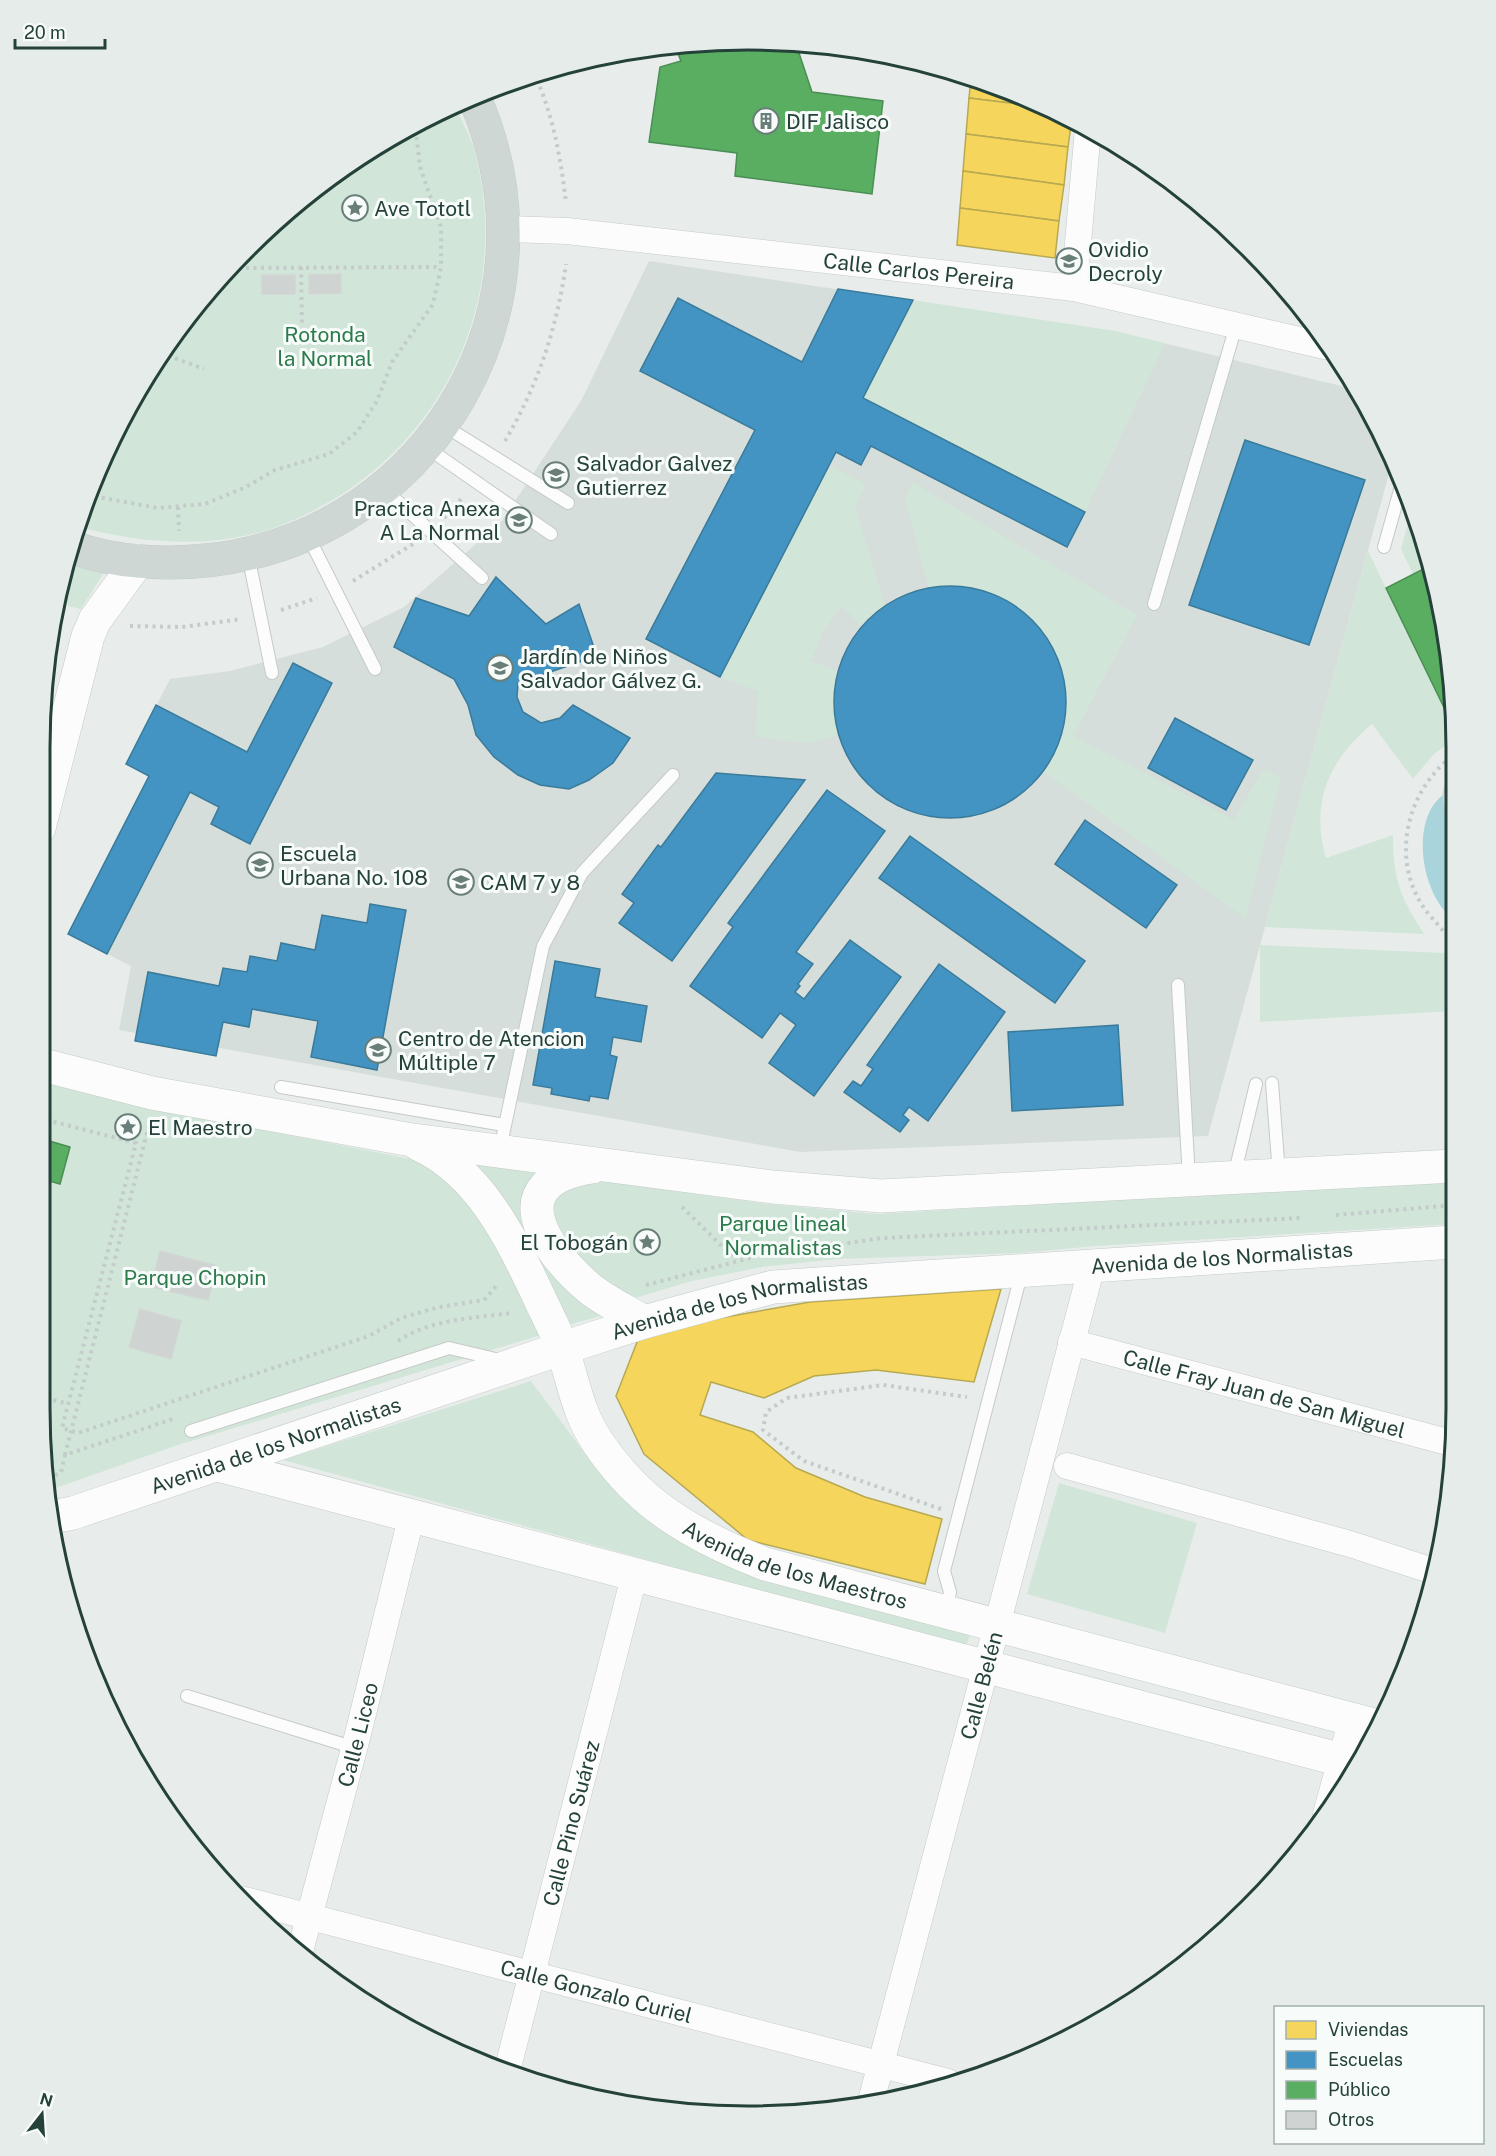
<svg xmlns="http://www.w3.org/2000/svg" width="1496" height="2156" viewBox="0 0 1496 2156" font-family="'Public Sans',sans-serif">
<rect width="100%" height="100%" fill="#e8edeb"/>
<!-- built -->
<polygon fill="#d6dedb" points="649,261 1114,331 1354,389 1384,435 1393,459 1208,1136 800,1152 119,1030 131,966 68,934 148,776 126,764 170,679 230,671 323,647 404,607 502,521 581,401"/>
<!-- green -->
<g fill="#d1e6d8">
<path d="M 455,106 C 461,121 471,136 475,152 C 509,285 457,418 344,493 C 315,511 282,528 249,535 C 191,548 134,541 78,527 L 93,477 L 134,394 L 186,316 L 280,215 L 393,134 Z"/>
<polygon points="913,300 1114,331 1165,343 1085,512 863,398"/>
<polygon points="829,466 866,484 855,507 885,606 862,626 842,606 823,631 811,661 839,672 834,696 838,735 806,743 756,737 758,691 720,677"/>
<path d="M 913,483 L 1137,615 L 1073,736 L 1234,820 L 1263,770 L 1281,777 L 1245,918 L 1043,771 C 1087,719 1065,625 1001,598 C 977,588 955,587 929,588 L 905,499 Z"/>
<polygon points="1412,508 1433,564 1413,574 1401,549"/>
<path d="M 1368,551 L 1451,721 L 1451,742 L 1434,754 L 1413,779 L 1372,724 C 1329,760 1310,802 1326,858 L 1393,835 C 1393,880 1400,896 1424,934 L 1265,927 Z"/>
<polygon points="68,559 106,569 81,609 68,606 64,573"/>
<polygon points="1260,945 1445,953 1453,957 1453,1011 1260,1022"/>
<polygon points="39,1078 150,1108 411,1159 439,1168 463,1187 548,1333 178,1445 50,1490 39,1408"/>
<polygon points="474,1156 545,1168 538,1243 526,1250 469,1167"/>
<polygon points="582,1178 768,1204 876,1214 1454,1180 1454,1224 1096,1246 1019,1253 837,1259 762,1267 692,1281 628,1300 586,1271 550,1225 549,1195"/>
<polygon points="546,1254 611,1313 568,1325 534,1261"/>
<polygon points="531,1381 586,1455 639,1509 714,1560 970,1634 966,1647 283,1460"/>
<polygon points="1059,1483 1197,1523 1165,1633 1027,1594"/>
</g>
<!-- water -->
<path fill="#a9d4db" d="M 1443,795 L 1446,817 L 1452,827 L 1452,918 C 1422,894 1409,821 1443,795 Z"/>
<!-- homes -->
<g fill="#f6d55c" stroke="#b7a952" stroke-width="1.5">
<polygon points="971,78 1051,108 969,98"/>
<polygon points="969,98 1051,108 1061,112 1072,118 1068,147 966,134"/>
<polygon points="966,134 1068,147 1064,185 963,171"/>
<polygon points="963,171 1064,185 1059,221 960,208"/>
<polygon points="960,208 1059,221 1055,258 957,245"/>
<polygon points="1001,1289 974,1382 876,1370 814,1376 764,1398 711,1382 700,1415 753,1432 796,1468 865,1497 942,1519 925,1584 748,1540 644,1454 616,1396 641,1332 810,1302"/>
</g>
<!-- schools -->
<g fill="#4393c3" stroke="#3a7b9a" stroke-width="1.5">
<polygon points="838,289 913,300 863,398 1085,512 1067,547 871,446 861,465 836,452 720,677 646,639 755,430 640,371 678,298 802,362"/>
<polygon points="1245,440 1365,480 1309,645 1189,605"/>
<polygon points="496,577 546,624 579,604 597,656 518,683 517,697 523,712 541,723 560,718 573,705 630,738 613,763 589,780 569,789 540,785 518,775 494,757 476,735 468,705 454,679 394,647 416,598 469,616"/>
<circle cx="950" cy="702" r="116"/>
<polygon points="293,663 332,683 250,844 211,824 219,807 190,792 107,954 68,934 149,776 126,764 156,705 247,752"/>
<polygon points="1175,718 1253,760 1226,810 1148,768"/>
<polygon points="716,773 805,780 672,961 619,923 634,903 622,894 658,845 661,847"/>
<polygon points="827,790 885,831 796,952 813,964 798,984 800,986 795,992 804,999 850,940 901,977 814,1096 769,1063 796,1025 780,1013 762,1038 690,986 733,927 728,923"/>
<polygon points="1085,820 1177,885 1146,928 1055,864"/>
<polygon points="910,836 1085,961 1055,1003 879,878"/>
<polygon points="370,904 406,910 377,1070 311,1057 318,1021 252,1009 249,1027 223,1022 216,1056 135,1041 148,972 219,986 223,968 247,972 250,956 277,961 281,943 315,950 322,915 367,923"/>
<polygon points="555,961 600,969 595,997 647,1006 641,1042 613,1037 610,1055 617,1057 608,1099 590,1096 589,1101 551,1094 552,1088 533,1085"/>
<polygon points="939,964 1005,1012 928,1121 909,1107 903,1115 909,1120 900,1132 844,1092 853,1081 861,1086 873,1069 867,1065"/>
<polygon points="1118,1025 1123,1105 1012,1111 1008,1032"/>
</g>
<!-- public -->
<g fill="#5aae61" stroke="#4a8e55" stroke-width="1.5">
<polygon points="795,41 812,92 883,101 872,194 735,176 737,153 649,142 660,67 681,61 674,44"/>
<polygon points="1433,564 1451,655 1451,722 1386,588"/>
<polygon points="39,1138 70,1147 60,1184 39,1178"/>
</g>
<!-- building -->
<g fill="#cfd4d2" stroke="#d1d6d4" stroke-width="1.5">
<polygon points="341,274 341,293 309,294 309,275"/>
<rect x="262" y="275" width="33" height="19"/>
<polygon points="1452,767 1452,827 1446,817 1443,795 1447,775"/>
<polygon points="160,1251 217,1266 208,1300 151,1287"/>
<polygon points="140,1309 181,1321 171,1359 129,1347"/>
</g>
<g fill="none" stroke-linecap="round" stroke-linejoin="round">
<!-- lane casing -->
<g stroke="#c5cac8" stroke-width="14">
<g id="lane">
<polyline points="443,425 568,503"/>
<polyline points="426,447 551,534"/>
<polyline points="384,489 482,578"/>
<polyline points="307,534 375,669"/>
<polyline points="1384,547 1402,483"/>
<polyline points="248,555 272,673"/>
<polyline points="1154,604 1236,326"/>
<polyline points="1178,985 1189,1179"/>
<polyline points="1272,1083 1279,1174"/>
<polyline points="281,1087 504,1125"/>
<polyline points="500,1149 543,946 582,873 673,775"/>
<polyline points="1234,1176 1256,1084"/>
<polyline points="191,1431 449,1348 500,1360"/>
<polyline points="946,1611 950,1592 944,1571 1022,1271"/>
<polyline points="187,1696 355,1748"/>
</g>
</g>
<!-- street casing -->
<g stroke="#c5cac8" stroke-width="27">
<g id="street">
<path id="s1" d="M 505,229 L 567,231 L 1074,288 L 1325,346"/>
<polyline points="1074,288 1088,129"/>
<path id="s2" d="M 1071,1342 L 1455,1444"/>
<polyline points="1067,1466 1350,1544 1436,1572"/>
<polyline points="1326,1814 1352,1719"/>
<path id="s3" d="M 245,1900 L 948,2082"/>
<path id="s4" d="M 299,1955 L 358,1734 L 412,1514"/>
<path id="s5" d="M 507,2071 L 635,1573"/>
<path id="s6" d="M 870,2105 L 1092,1266"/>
</g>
</g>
<!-- secondary casing -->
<g stroke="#c3cbc8" stroke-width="34">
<g id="secondary">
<polyline points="39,828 88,636 95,620 138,561"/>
<polyline points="39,1064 152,1093 406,1139 773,1187 881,1196 1454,1166"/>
<path id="s7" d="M 418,1144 C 480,1172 511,1238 539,1297 C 547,1315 557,1332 563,1351 C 570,1371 574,1392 582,1412 C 590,1434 608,1458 624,1476 C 661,1518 714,1544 765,1564 L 1381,1727"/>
<path d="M 592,1167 C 499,1181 542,1248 589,1288 C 605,1301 626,1311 644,1322"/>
<polyline points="218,1465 1357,1764"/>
<path id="s8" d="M 53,1517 L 73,1513 L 563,1348 L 644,1322 L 773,1287 L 1454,1242"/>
</g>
</g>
<!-- primary casing -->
<g stroke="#c3ccc9" stroke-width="34">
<path id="primary" d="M 72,547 C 113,563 167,565 211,560 C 434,534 565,303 474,97"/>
</g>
<!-- path -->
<g stroke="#c3ccca" stroke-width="4" stroke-dasharray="3 4.5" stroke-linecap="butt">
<path d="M 534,73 C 553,114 561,159 566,203"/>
<polyline points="301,267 302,325"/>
<polyline points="231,268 441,267"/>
<polyline points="161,353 204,369"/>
<path d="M 505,441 C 538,385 557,328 566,264"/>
<polyline points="87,495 158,508 205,504 246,487 275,470 329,454 357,432 377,401 392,362 433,304 441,267 441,227 420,167 415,124"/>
<polyline points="94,498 154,364"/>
<polyline points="178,507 179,531"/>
<polyline points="444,518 463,497"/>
<polyline points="353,581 413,544"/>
<polyline points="281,610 317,598"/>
<polyline points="130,626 182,627 242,619"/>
<path d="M 1451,757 C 1402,796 1389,870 1432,918 C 1439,925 1444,934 1453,938"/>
<polyline points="39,875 45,859"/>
<polyline points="39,1118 136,1143 62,1428 78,1433 369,1336 401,1318 439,1307 484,1300 498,1284"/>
<polyline points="682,1207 736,1260"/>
<polyline points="1336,1215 1454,1205"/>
<polyline points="788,1252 882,1238 1301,1218"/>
<polyline points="646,1285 754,1257"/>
<path d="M 398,1341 C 430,1319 475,1318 512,1313"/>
<polyline points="39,1396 68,1404"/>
<polyline points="65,1455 149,1125"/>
<polyline points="48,1478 61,1473 65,1455 173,1419"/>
<polyline points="941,1509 804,1461 763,1430 766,1412 787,1398 883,1385 967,1397"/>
</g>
<!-- lane -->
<use href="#lane" stroke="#fcfcfc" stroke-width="12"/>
<!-- street -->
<use href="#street" stroke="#fcfcfc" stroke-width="26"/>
<!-- secondary -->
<use href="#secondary" stroke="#fcfcfc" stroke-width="33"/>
<!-- primary -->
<use href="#primary" stroke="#cfd7d5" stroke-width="33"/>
</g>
<!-- icons -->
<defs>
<g id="building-ring" transform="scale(1.35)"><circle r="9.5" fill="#f7fbf9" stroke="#697e78" stroke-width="1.5"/><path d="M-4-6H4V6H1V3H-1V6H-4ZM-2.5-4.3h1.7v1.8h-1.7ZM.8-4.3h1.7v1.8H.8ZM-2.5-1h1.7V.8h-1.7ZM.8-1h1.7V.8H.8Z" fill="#697e78"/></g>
<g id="sight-ring" transform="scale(1.35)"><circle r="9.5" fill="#f7fbf9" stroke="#697e78" stroke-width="1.5"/><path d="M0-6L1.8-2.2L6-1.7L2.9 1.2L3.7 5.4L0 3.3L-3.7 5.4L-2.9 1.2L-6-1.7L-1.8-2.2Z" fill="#697e78"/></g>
<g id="school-ring" transform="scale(1.35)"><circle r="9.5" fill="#f7fbf9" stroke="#697e78" stroke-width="1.5"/><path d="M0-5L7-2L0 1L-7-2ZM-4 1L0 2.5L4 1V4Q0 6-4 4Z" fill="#697e78"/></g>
</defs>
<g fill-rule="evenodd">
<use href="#building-ring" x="766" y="121"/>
<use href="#sight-ring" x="355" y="208"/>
<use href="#school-ring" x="1069" y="261"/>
<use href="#school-ring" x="556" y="475"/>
<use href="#school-ring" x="519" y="520"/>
<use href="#school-ring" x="500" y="668"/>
<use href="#school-ring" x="260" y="865"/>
<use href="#school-ring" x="461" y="882"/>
<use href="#school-ring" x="378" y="1050"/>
<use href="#sight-ring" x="128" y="1127"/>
<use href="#sight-ring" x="647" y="1242"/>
</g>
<g text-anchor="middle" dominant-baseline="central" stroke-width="6" stroke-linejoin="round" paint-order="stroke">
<!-- poi labels -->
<g font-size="21" fill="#24423a" stroke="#f7fbf9" text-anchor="start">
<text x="786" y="121">DIF Jalisco</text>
<text x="374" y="208">Ave Tototl</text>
<text x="1088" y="249">Ovidio<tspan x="1088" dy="24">Decroly</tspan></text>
<text x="576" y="463">Salvador Galvez<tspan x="576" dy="24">Gutierrez</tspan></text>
<text x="500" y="508" text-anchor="end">Practica Anexa<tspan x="500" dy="24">A La Normal</tspan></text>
<text x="520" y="656">Jardín de Niños<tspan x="520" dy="24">Salvador Gálvez G.</tspan></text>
<text x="280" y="853">Escuela<tspan x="280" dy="24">Urbana No. 108</tspan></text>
<text x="480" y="882">CAM 7 y 8</text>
<text x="398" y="1038">Centro de Atencion<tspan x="398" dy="24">Múltiple 7</tspan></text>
<text x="148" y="1127">El Maestro</text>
<text x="628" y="1242" text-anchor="end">El Tobogán</text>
</g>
<!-- street labels -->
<g font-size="21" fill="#24423a" stroke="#f7fbf9">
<text stroke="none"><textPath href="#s1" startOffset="416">Calle Carlos Pereira</textPath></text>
<text stroke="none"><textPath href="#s8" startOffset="1206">Avenida de los Normalistas</textPath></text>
<text stroke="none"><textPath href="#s8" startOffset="720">Avenida de los Normalistas</textPath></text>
<text stroke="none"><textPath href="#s2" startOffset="200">Calle Fray Juan de San Miguel</textPath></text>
<text stroke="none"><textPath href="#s8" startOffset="234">Avenida de los Normalistas</textPath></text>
<text stroke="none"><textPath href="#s7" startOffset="596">Avenida de los Maestros</textPath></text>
<text stroke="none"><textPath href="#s6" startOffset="434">Calle Belén</textPath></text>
<text stroke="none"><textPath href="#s4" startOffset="228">Calle Liceo</textPath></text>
<text stroke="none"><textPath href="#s5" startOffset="256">Calle Pino Suárez</textPath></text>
<text stroke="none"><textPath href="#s3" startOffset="363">Calle Gonzalo Curiel</textPath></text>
</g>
<!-- park labels -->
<g font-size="21" fill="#2d7a4b" stroke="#f7fbf9">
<text x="325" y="334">Rotonda<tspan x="325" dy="24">la Normal</tspan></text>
<text x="783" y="1223">Parque lineal<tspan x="783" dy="24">Normalistas</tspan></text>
<text x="195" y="1277">Parque Chopin</text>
</g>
</g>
<!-- crop -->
<path d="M0 0H1496V2156H0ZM748 50H748A698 698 0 0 1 1446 748V1408A698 698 0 0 1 748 2106H748A698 698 0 0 1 50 1408V748A698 698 0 0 1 748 50Z" fill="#e6ecea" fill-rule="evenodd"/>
<path fill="none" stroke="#24423a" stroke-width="3" d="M748 50H748A698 698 0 0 1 1446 748V1408A698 698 0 0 1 748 2106H748A698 698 0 0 1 50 1408V748A698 698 0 0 1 748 50Z"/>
<!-- legend -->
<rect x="1274" y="2006" width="210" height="138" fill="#f7fbf9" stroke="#a3b1ad" stroke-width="1.5"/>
<rect x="1286" y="2021" width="30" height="18" fill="#f6d55c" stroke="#a3b1ad" stroke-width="1.5"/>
<text x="1328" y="2036" font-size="18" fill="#24423a">Viviendas</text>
<rect x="1286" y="2051" width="30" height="18" fill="#4393c3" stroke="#a3b1ad" stroke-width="1.5"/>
<text x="1328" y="2066" font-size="18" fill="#24423a">Escuelas</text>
<rect x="1286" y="2081" width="30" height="18" fill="#5aae61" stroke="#a3b1ad" stroke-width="1.5"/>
<text x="1328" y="2096" font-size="18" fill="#24423a">Público</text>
<rect x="1286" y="2111" width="30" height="18" fill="#cfd4d2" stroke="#a3b1ad" stroke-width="1.5"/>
<text x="1328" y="2126" font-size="18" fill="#24423a">Otros</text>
<!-- north arrow -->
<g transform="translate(42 2114) rotate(17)" stroke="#f7fbf9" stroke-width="4.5" paint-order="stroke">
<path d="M0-4.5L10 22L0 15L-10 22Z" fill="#24423a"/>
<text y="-9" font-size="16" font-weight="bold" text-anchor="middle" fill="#24423a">N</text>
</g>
<!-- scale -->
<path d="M15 39v9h90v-9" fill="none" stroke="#24423a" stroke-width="3"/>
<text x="24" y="39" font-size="18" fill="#24423a" stroke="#f7fbf9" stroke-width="4.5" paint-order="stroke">20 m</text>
</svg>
